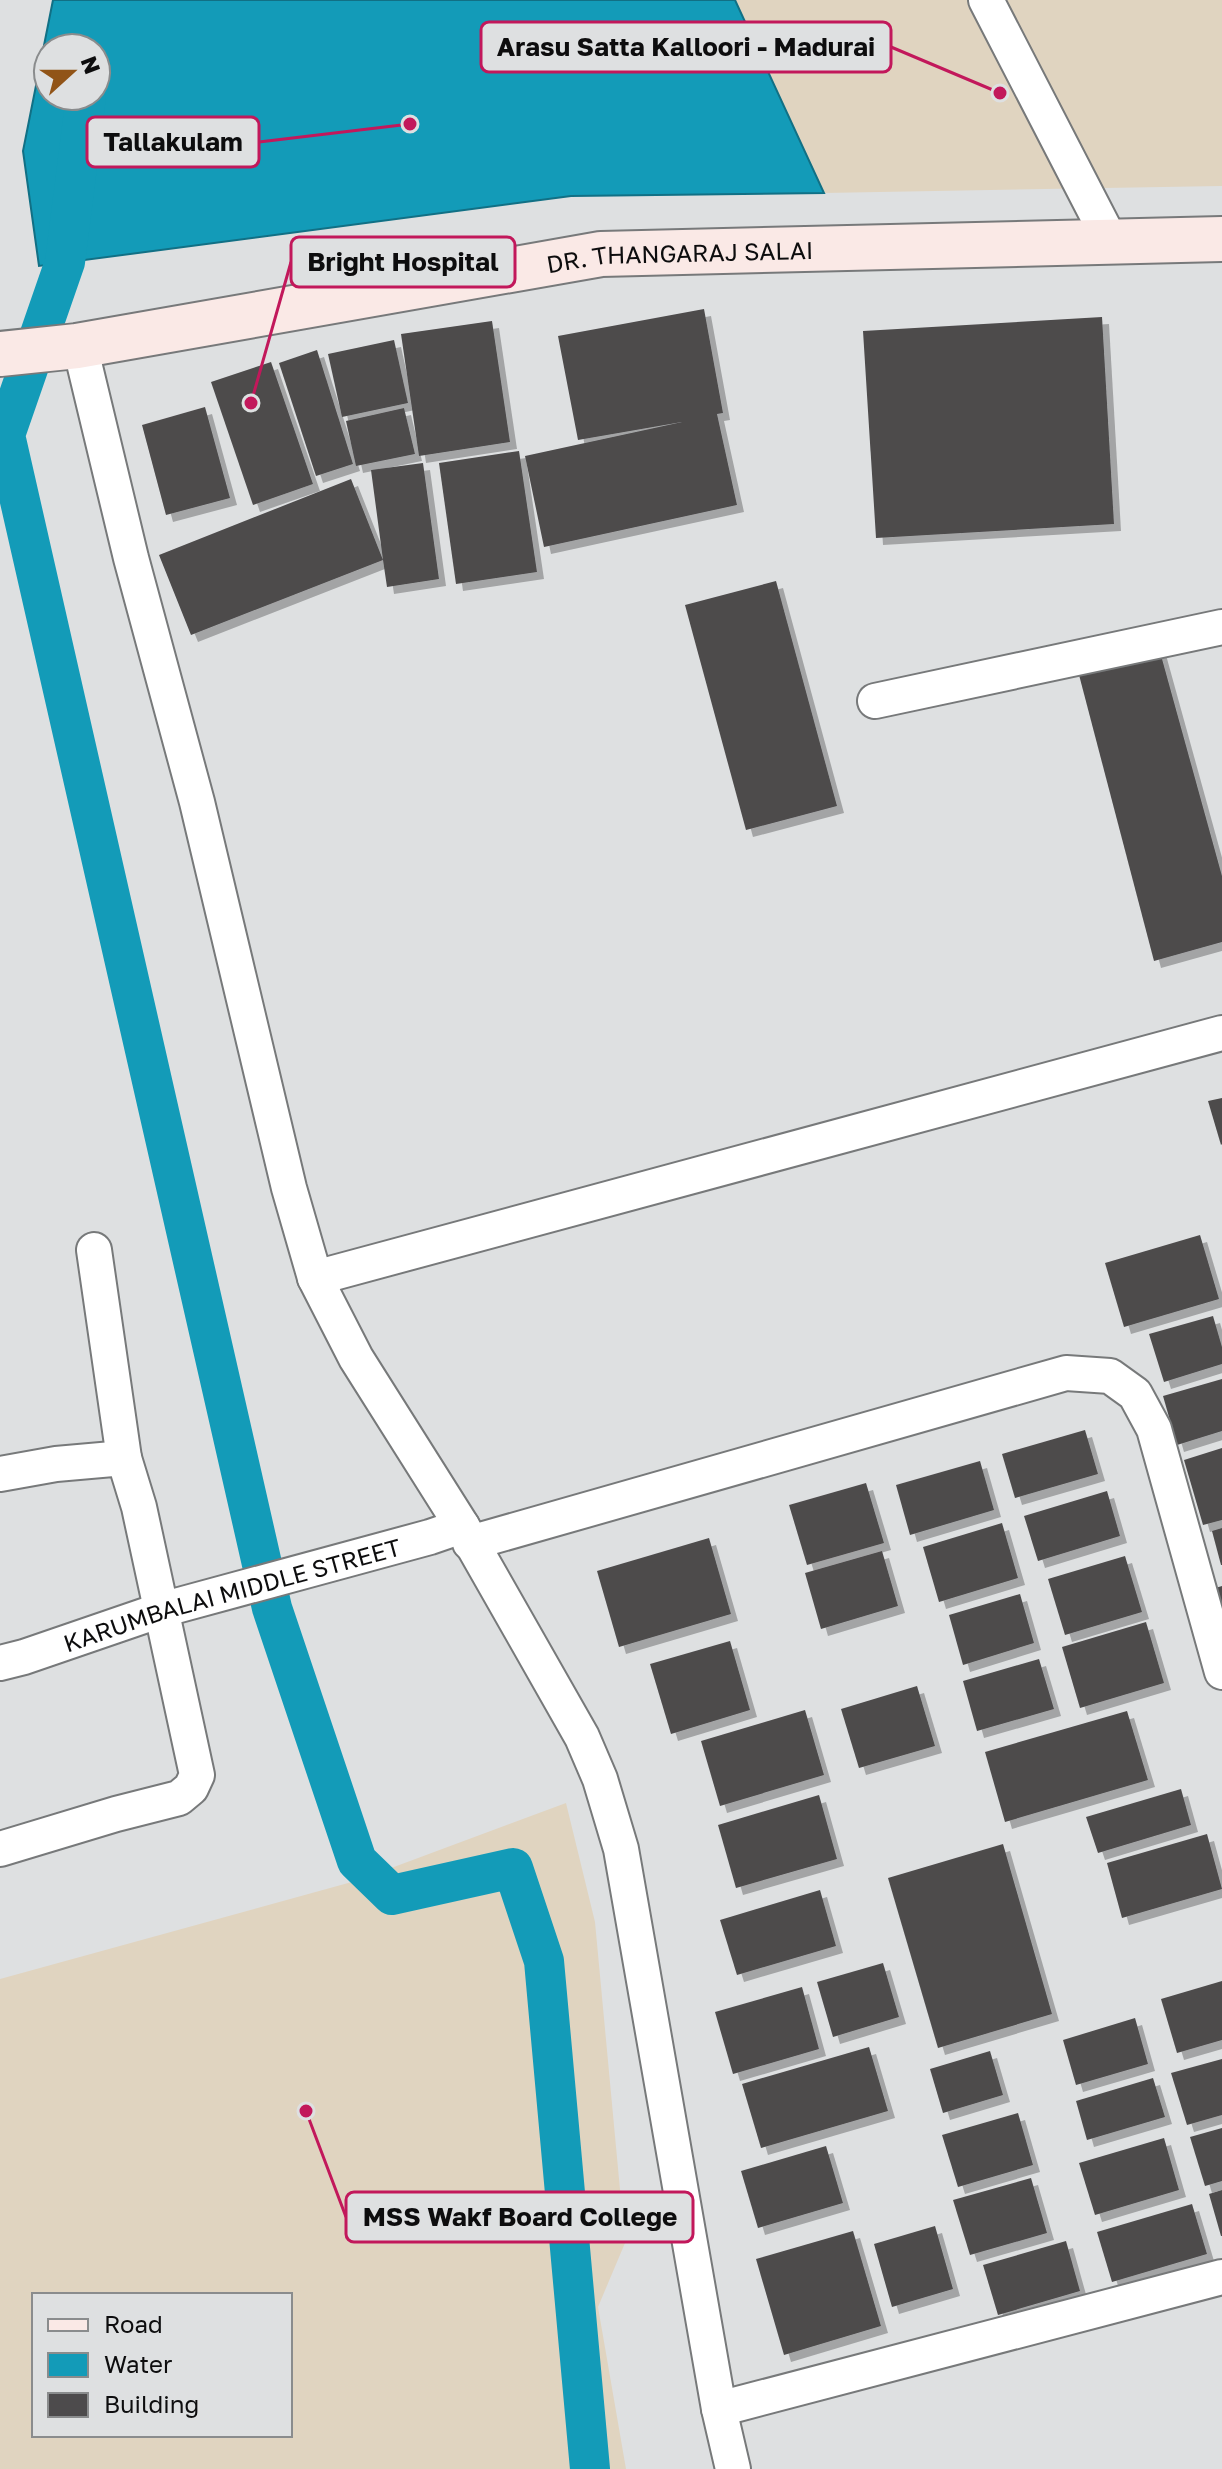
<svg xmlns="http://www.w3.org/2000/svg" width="1222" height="2469" viewBox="0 0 1222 2469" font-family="'Golos Text',sans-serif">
<defs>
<filter id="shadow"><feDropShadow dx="7" dy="7" stdDeviation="0" flood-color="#0004"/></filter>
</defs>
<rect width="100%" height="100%" fill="#dee0e1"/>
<!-- education -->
<g fill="#e0d4c0" fill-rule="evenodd">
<polygon points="735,0 1222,0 1222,186 824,193"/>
<path d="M 566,1803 L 595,1922 L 625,2243 L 598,2307 L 626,2469 L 0,2469 L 0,1979 L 359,1880 ZM 34,2295 L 290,2295 L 290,2435 L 34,2435 Z"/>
</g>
<!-- water -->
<path fill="#139bb8" stroke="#117085" stroke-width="2" fill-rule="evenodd" d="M 53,0 L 735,0 L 824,193 L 571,196 L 39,266 L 23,151 ZM 48,48 L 96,48 L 96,96 L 48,96 Z"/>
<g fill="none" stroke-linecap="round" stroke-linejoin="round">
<!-- canal -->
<polyline stroke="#139bb8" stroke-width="40" points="86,96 65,262 5,435 272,1608 357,1861 392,1895 513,1868 544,1961 590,2469"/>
</g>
<!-- building -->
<g fill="#4d4b4c" filter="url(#shadow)">
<polygon points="704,309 723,413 717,414 737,505 544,547 525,456 682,422 578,440 558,336"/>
<polygon points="1102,317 1114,524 876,538 863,331"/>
<polygon points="492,321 510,442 419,456 401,334"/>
<polygon points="394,340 408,403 342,417 328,354"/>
<polygon points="317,350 353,464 316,476 279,363"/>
<polygon points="271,362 313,484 253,505 211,382"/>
<polygon points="205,407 230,498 166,515 142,425"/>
<polygon points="404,408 415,454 356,466 346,421"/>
<polygon points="519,451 537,572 456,584 439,463"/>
<polygon points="423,463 439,579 387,587 383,560 191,635 159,555 351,479 383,560 371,470"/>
<polygon points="776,581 837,806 746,830 685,605"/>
<polygon points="1159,648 1222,876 1222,942 1154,961 1078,671"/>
<polygon points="1222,1098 1222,1144 1221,1145 1208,1101"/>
<polygon points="1200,1235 1219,1299 1124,1327 1105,1263"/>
<polygon points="1213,1316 1222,1347 1222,1364 1164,1382 1149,1334"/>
<polygon points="1222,1379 1222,1431 1177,1445 1163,1396"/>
<polygon points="1085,1430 1098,1474 1015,1498 1002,1454"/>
<polygon points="1222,1448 1222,1520 1203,1525 1184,1460"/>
<polygon points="980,1461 994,1510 910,1535 896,1485"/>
<polygon points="866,1483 884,1543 807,1565 789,1505"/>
<polygon points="1107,1491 1120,1536 1038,1561 1024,1516"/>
<polygon points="1002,1523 1018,1578 939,1602 923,1547"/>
<polygon points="1222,1528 1222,1565 1221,1565 1212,1531"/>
<polygon points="709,1538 731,1614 619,1647 597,1571"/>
<polygon points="882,1551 898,1606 821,1629 805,1573"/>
<polygon points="1125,1556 1142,1612 1065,1635 1048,1579"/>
<polygon points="1222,1586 1222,1622 1212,1589"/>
<polygon points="1020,1594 1034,1643 963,1665 949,1615"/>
<polygon points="1146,1622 1164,1683 1080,1708 1062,1647"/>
<polygon points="730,1641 750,1710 671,1734 650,1664"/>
<polygon points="1039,1659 1054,1709 977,1731 963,1681"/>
<polygon points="917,1686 935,1746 859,1768 841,1709"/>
<polygon points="805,1710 824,1775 720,1806 701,1741"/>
<polygon points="1127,1711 1148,1780 1005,1822 985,1752"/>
<polygon points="1181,1789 1191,1825 1098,1853 1086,1817"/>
<polygon points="819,1795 837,1859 736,1888 718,1825"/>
<polygon points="1207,1834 1222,1889 1122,1918 1107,1863"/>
<polygon points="1003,1844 1052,2014 938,2048 888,1878"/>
<polygon points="820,1890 836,1946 737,1975 720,1920"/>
<polygon points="883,1963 899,2017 833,2037 817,1982"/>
<polygon points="1222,1981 1222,2040 1177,2053 1161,1999"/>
<polygon points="802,1987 819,2049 733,2074 715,2012"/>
<polygon points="1135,2018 1148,2064 1076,2085 1063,2040"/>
<polygon points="869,2047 888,2111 761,2148 742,2084"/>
<polygon points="990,2051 1003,2095 943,2113 930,2069"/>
<polygon points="1222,2059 1222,2115 1187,2125 1171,2073"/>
<polygon points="1153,2078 1165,2117 1087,2140 1076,2101"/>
<polygon points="1018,2113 1033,2165 958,2187 942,2135"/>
<polygon points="1222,2128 1222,2181 1205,2186 1190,2137"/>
<polygon points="1164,2138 1179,2190 1095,2215 1079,2163"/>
<polygon points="826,2146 843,2203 758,2228 741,2171"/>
<polygon points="1031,2178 1047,2233 970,2255 953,2200"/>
<polygon points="1222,2190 1222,2236 1221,2236 1209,2194"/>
<polygon points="1192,2204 1207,2254 1112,2282 1097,2232"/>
<polygon points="935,2226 953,2289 892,2307 874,2244"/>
<polygon points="853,2231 881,2326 784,2355 756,2259"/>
<polygon points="1066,2241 1080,2291 998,2315 983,2265"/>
</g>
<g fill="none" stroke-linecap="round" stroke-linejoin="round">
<!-- street casing -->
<g stroke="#77797a" stroke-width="38">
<g id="street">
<polyline points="986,0 1111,242"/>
<polyline points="80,346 131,558 197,802 289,1188 315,1278 356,1358 462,1526 582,1737 600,1779 621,1849 719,2409 733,2469"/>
<polyline points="875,701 1222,627"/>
<polyline points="94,1250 124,1458"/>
<polyline points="315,1278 1222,1033"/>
<polyline points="0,1474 56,1464 124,1458 139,1507 197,1775 191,1788 179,1798 116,1814 0,1849"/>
<polyline points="470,1543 1066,1373 1110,1376 1135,1394 1154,1429 1222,1672"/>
<path id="s1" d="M 0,1663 L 24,1657 L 161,1610 L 430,1537 L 462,1526"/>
<polyline points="719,2409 1222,2277"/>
</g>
</g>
<!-- secondary casing -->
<g stroke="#77797a" stroke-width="48">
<g id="secondary">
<path id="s2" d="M 0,354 L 77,346 L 601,254 L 1222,239"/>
</g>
</g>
<!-- street -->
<use href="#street" stroke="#fff" stroke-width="34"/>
<!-- secondary -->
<use href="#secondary" stroke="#fae9e6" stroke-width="44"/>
</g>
<g text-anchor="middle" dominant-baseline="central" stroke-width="8" stroke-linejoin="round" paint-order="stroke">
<!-- street labels -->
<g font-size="24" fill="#0d0d0e" stroke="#dee0e1">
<text stroke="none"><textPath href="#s2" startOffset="688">DR. THANGARAJ SALAI</textPath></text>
<text stroke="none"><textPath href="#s1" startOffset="242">KARUMBALAI MIDDLE STREET</textPath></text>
</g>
</g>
<!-- callouts -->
<path fill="none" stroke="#c2185b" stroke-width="3" d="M1000 93L891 47M410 124L259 142M251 403L291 262M306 2111L346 2217"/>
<g fill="#c2185b" stroke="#dee0e1" stroke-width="3">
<circle cx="1000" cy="93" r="8"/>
<circle cx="410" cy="124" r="8"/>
<circle cx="251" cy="403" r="8"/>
<circle cx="306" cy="2111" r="8"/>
</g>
<g fill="#dee0e1" stroke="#c2185b" stroke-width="3">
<rect x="481" y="22" width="410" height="50" rx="8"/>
<rect x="87" y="117" width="172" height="50" rx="8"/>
<rect x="291" y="237" width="224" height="50" rx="8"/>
<rect x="346" y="2192" width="347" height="50" rx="8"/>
</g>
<g font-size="26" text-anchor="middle" font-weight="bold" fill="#0d0d0e">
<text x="686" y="56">Arasu Satta Kalloori - Madurai</text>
<text x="173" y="151">Tallakulam</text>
<text x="403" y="271">Bright Hospital</text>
<text x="520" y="2226">MSS Wakf Board College</text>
</g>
<!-- legend -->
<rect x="32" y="2293" width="260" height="144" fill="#dee0e1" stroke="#8a8c8d" stroke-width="2"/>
<rect x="48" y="2319" width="40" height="12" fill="#fae9e6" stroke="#8a8c8d" stroke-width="2"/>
<text x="104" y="2333" font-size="24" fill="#0d0d0e">Road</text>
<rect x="48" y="2353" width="40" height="24" fill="#139bb8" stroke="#8a8c8d" stroke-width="2"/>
<text x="104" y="2373" font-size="24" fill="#0d0d0e">Water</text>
<rect x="48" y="2393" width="40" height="24" fill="#4d4b4c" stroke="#8a8c8d" stroke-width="2"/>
<text x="104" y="2413" font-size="24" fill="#0d0d0e">Building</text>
<!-- north arrow -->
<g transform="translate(72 72) rotate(69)"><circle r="38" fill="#dee0e1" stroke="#8a8c8d" stroke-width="2"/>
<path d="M0-6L14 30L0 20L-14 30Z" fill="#915417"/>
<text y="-12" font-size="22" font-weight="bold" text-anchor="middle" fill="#0d0d0e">N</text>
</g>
</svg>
